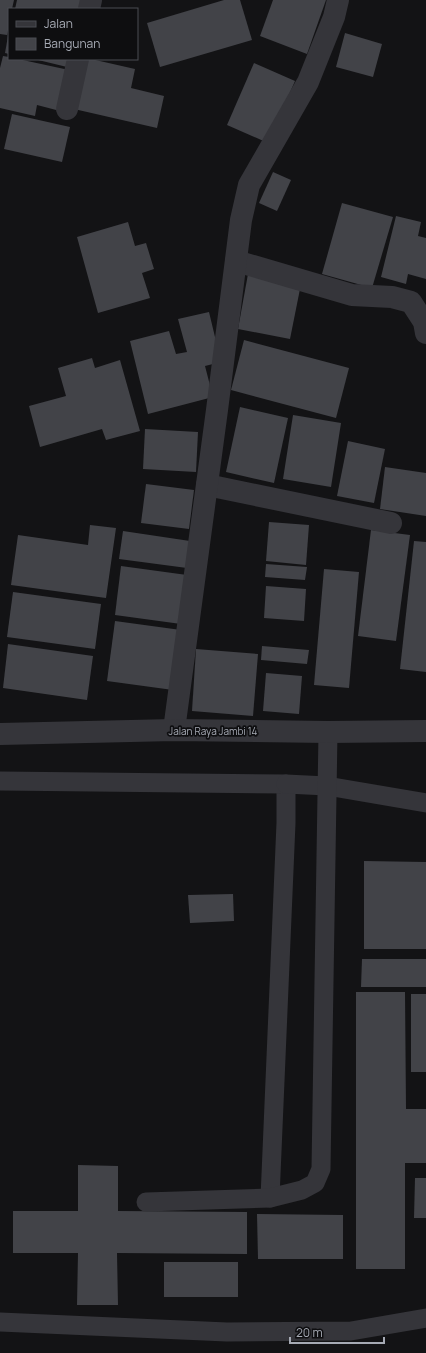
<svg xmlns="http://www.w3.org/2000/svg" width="426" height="1353" viewBox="0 0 426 1353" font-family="Manrope,sans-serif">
<rect width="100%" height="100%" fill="#131315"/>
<!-- building -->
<g fill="#424348">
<polygon points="0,0 14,0 12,9 9,9 9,25 7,35 0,34"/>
<polygon points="17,0 82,0 80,9 15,9"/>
<polygon points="224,0 240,0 252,40 160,67 147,23"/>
<polygon points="273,0 326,0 307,54 260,36"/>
<polygon points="345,33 382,44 373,77 336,67"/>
<polygon points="8,36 9,36 9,54 5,53"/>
<polygon points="3,56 9,57 9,59 18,59 69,70 60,111 37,105 35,116 0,108 0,68"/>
<polygon points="34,59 69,59 67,67"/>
<polygon points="86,59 91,59 135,69 131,88 164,96 157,128 74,109"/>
<polygon points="254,63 295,81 268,143 227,125"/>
<polygon points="12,114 70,127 62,162 4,149"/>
<polygon points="273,172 291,180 277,211 259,203"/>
<polygon points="342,203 393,217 372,288 322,274"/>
<polygon points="396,216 421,222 418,236 426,238 426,279 408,274 406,284 381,277"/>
<polygon points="128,222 135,246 146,243 154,269 142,273 150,298 98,313 77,237"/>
<polygon points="248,274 301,284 290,339 238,329"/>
<polygon points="209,312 221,362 205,366 213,397 148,414 130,341 169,331 176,354 187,352 178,319"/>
<polygon points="244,340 349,368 336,418 231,390"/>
<polygon points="92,358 95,368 120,360 140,431 106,440 102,429 40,447 29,406 66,396 58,368"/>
<polygon points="240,407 288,418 274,483 226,472"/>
<polygon points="293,415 341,423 331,487 283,479"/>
<polygon points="145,429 198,432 196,472 143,469"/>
<polygon points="348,441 385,449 374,503 337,496"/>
<polygon points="385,467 426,473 426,516 380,509"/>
<polygon points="146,484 194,490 189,529 141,523"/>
<polygon points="269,522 309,525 306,565 266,561"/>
<polygon points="90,525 116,528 106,598 11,585 18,535 88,545"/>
<polygon points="371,530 410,535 396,641 358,636"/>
<polygon points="123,531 190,541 187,568 119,559"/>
<polygon points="414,541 426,542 426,672 400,669"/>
<polygon points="266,564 307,567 305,580 265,577"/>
<polygon points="121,566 187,575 181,624 115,615"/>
<polygon points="324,569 359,572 349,688 314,685"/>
<polygon points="266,586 306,589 304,621 264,618"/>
<polygon points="13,592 101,604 95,649 7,637"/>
<polygon points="115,621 181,630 173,690 107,681"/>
<polygon points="8,644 93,656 87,700 3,688"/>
<polygon points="262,646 309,650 307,664 261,660"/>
<polygon points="196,649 258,654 253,716 192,711"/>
<polygon points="266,673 302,676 299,714 263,711"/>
<polygon points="364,861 426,862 426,949 364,949"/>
<polygon points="233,894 234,921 190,923 188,895"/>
<polygon points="362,959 426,959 426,987 361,987"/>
<polygon points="356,992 405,992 406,1109 426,1109 426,1163 405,1163 405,1269 356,1269"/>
<rect x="411" y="994" width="15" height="78"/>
<polygon points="78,1165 118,1166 118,1211 247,1212 247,1254 117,1253 118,1305 77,1305 78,1253 13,1253 13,1211 78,1211"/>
<polygon points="415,1178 426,1178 426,1218 414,1218"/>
<polygon points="257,1214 343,1215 343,1259 258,1259"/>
<rect x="164" y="1262" width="74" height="35"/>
</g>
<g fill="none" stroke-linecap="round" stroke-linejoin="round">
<!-- lane -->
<g stroke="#35353a" stroke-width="19">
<polyline points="0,781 286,784 286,823 270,1198"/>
<polyline points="286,784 327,786 426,803"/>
<polyline points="146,1202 270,1198 302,1190 315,1183 321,1169 328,732"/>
<polyline points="0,1322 227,1332 351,1331 426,1318"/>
</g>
<!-- street -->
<g stroke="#35353a" stroke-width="22">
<polyline points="89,9 91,0"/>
<polyline points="67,109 78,59"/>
<polyline points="236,261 352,295 392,297 411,302 424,322 426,333"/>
<polyline points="207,485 391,523"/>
<polyline points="174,730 217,410 241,220 249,185 308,82 334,17 338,0"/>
<polyline points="0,734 174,730 328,732 426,731"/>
</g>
</g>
<g text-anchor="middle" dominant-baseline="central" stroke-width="3.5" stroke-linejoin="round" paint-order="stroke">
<!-- street labels -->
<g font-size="10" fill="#a6aab4" stroke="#0e0e10">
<text x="213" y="731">Jalan Raya Jambi 14</text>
</g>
</g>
<!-- legend -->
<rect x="8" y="8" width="130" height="52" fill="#0e0e10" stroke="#4b4c52"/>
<rect x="16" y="21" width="20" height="6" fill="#35353a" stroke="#4b4c52"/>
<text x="44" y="28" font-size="12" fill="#a6aab4">Jalan</text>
<rect x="16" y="38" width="20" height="12" fill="#424348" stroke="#4b4c52"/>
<text x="44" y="48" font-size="12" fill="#a6aab4">Bangunan</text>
<!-- scale -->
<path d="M290 1337v6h94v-6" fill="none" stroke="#a6aab4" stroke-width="2"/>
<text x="296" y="1337" font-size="12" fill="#a6aab4" stroke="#0e0e10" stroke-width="3" paint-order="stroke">20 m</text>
</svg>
